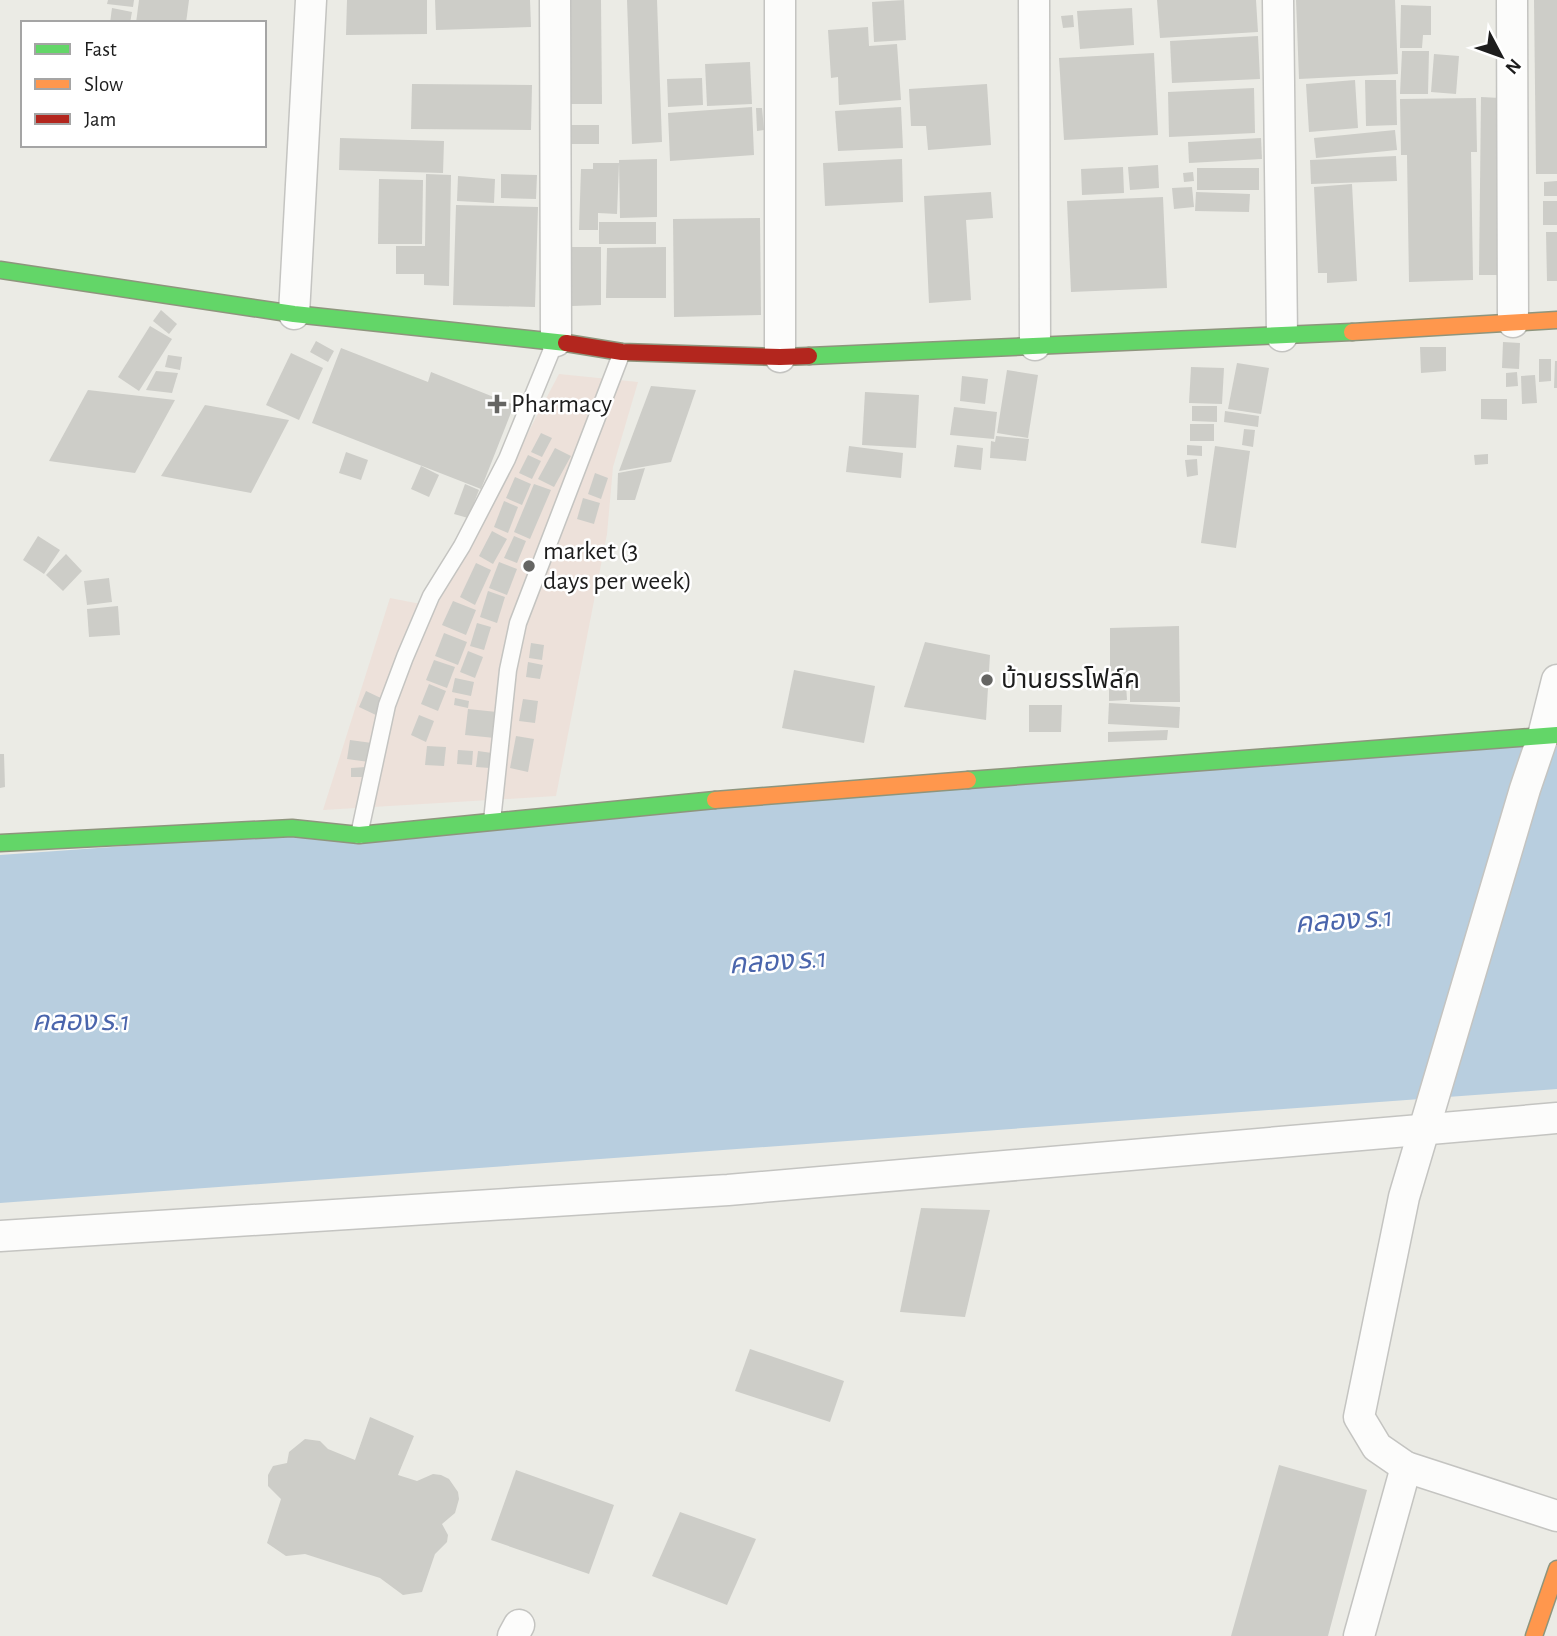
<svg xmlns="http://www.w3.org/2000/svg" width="1557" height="1636" viewBox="0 0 1557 1636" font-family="'Alegreya Sans','Noto Sans Thai',sans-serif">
<rect width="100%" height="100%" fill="#ebebe5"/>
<!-- commercial -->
<polygon fill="#ede1da" points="559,374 638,382 613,467 607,534 556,796 323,810 390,598 436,607"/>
<!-- water -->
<polygon fill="#b8cedf" points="1557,744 1557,1089 0,1203 0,855"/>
<!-- building -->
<g fill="#cdcdc8">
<polygon points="108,0 134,0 133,7 107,4"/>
<polygon points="139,0 189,0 186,23 136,23"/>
<polygon points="347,0 427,0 427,34 346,35"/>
<polygon points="435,0 530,0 531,27 436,30"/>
<polygon points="563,0 601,0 602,104 565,104"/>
<polygon points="627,0 657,0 662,142 632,144"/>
<polygon points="904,0 906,40 874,42 872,2"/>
<polygon points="1157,0 1256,0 1258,32 1160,38"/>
<polygon points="1296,0 1395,0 1398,74 1299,79"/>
<polygon points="1534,0 1557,0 1557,174 1536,174"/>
<polygon points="1401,5 1431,6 1431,35 1423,35 1422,48 1400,48"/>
<polygon points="112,8 132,12 130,23 110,23"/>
<polygon points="1132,8 1134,45 1080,49 1077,11"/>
<polygon points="1073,15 1074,27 1063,28 1061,16"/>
<polygon points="868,27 869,46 897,44 901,100 839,105 838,77 831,78 828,30"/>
<polygon points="1258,36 1260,79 1172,83 1170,41"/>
<polygon points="1402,51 1429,51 1428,94 1400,94"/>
<polygon points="1154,53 1158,135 1064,140 1059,58"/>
<polygon points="1434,54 1459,56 1456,94 1431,92"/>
<polygon points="750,62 752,104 707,106 705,64"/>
<polygon points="702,78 703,105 668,107 667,79"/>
<polygon points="1355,80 1358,128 1309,132 1306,84"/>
<polygon points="1365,80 1396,80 1397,125 1366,126"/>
<polygon points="412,84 532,85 531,130 411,129"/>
<polygon points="987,84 991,145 928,150 926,126 911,126 909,89"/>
<polygon points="1254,88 1255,133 1169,137 1168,92"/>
<polygon points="1481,97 1500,98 1498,275 1479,275"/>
<polygon points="1476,98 1477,152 1471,152 1473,280 1409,282 1407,155 1401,155 1400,99"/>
<polygon points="752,107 754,155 670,161 668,113"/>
<polygon points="901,107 903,148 838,151 835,111"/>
<polygon points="756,108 762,108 764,130 757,131"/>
<rect x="571" y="125" width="28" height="19"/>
<polygon points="1395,130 1397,150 1316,158 1314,138"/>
<polygon points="340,138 444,141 443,173 339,170"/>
<polygon points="1261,138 1262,159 1189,163 1188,142"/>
<polygon points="1396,156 1397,181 1311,184 1310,160"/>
<polygon points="657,159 657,217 620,218 619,160"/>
<polygon points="902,159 903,202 825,206 823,163"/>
<polygon points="593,163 619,163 617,214 598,213 598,230 579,230 581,169 593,169"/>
<polygon points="1158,165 1159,188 1130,190 1128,167"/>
<polygon points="1123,167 1124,193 1082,195 1081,169"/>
<rect x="1197" y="168" width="62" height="22"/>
<polygon points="1193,172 1194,181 1184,182 1183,173"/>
<polygon points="426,174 451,175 449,286 424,285 424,274 396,274 396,246 425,246"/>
<polygon points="501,174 537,175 536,199 501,198"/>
<polygon points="458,176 495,179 494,203 457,201"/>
<polygon points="379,179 423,180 422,244 378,244"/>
<polygon points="1557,181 1557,196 1544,196 1544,182"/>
<polygon points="1352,184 1357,281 1327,283 1327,273 1318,273 1314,187"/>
<polygon points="1192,187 1194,207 1174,209 1172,188"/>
<polygon points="991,192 993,218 966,220 971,300 929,303 924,196"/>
<polygon points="1196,192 1250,194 1249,212 1195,211"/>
<polygon points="1163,197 1167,288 1071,292 1067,201"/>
<rect x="1543" y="201" width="14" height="24"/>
<polygon points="456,205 538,207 535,307 453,305"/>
<polygon points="760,218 761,315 674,317 673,219"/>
<rect x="599" y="222" width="57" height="22"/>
<polygon points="1546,232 1557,232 1557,281 1547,281"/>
<polygon points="572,247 601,247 601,305 572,306"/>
<polygon points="666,247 666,298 606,298 607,248"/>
<polygon points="161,310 177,324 169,334 153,321"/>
<polygon points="150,326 172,339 139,391 118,377"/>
<polygon points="316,341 334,351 328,362 310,352"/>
<polygon points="1503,342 1520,343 1519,369 1502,368"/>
<polygon points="1420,347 1446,347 1446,371 1421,373"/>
<polygon points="341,348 428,382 431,372 514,405 481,489 312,423"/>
<polygon points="291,353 323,368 299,420 266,405"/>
<polygon points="168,355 182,357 180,370 165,367"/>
<polygon points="1539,359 1551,359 1551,381 1539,382"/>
<polygon points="1555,361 1557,361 1557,388 1554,388"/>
<polygon points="1237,363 1269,368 1261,414 1228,409"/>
<polygon points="1191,367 1224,368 1222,404 1189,403"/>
<polygon points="1007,370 1038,375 1028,438 997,433"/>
<polygon points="156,371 178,373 172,393 146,390"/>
<polygon points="1517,372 1518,386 1506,387 1506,373"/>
<polygon points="1535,375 1537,403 1522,404 1521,376"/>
<polygon points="962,376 988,379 985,404 960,401"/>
<polygon points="651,386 696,390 671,462 619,471"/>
<polygon points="88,390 175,400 135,473 49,461"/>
<polygon points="865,392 919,395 916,448 862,445"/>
<polygon points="1481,399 1507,399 1507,420 1481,419"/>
<polygon points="205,405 289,420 251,493 161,476"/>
<polygon points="1192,406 1217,406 1217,422 1192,421"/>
<polygon points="954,407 997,412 994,439 950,435"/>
<polygon points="1225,411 1259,416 1258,427 1224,422"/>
<rect x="1190" y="424" width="24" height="17"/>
<polygon points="1244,429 1255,430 1253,447 1242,445"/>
<polygon points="541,433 552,438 542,457 531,452"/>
<polygon points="996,436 1029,439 1026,461 990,458 991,441 995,442"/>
<polygon points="957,445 983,448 981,470 954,467"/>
<polygon points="1187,445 1202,446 1202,456 1187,455"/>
<polygon points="849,446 903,453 901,478 846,472"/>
<polygon points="1215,446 1250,451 1236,548 1201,543"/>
<polygon points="555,448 571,456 554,487 538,479"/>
<polygon points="346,452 368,460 361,480 339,473"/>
<polygon points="1488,454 1488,464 1475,465 1474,455"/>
<polygon points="528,455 541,461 532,479 519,473"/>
<polygon points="1197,459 1198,475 1187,477 1185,460"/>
<polygon points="421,466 439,475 429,497 411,489"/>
<polygon points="645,468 635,500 617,500 618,473"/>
<polygon points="595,473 608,478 601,499 588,494"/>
<polygon points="515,477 531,484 522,505 506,498"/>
<polygon points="465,484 479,490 468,518 454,514"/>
<polygon points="534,484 551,490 530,539 514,532"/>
<polygon points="583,498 600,503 594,524 577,519"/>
<polygon points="504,501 518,507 508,533 494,527"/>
<polygon points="492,531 507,539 493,564 479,556"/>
<polygon points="38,536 60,550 44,574 23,560"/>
<polygon points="514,536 526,541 517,563 504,558"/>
<polygon points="66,554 82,571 63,591 46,575"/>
<polygon points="499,562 517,569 507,595 489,588"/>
<polygon points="476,563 491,570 475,605 460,597"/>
<polygon points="109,578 112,602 87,605 84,581"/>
<polygon points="488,591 505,597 497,623 480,617"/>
<polygon points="453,601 476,610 466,635 442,625"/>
<polygon points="118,606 120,635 89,637 87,609"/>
<polygon points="477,623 491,627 484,650 470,646"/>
<polygon points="1179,626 1180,702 1130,702 1130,682 1110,682 1110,628"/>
<polygon points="444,633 467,642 458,665 435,656"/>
<polygon points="925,642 990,655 986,720 904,707"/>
<polygon points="531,643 544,645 542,660 529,658"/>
<polygon points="468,651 483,657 475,678 460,672"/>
<polygon points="434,660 455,667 447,688 426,680"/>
<polygon points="528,662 543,665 540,679 526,677"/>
<polygon points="794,670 875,686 864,743 782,728"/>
<polygon points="455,678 474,682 471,696 452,692"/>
<polygon points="1126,683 1127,700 1109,701 1109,684"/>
<polygon points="429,684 446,691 438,711 421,704"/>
<polygon points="366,691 385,700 378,716 359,707"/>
<polygon points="455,698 469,701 468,708 454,705"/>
<polygon points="523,699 538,701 535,723 519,721"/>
<polygon points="1109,703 1180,707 1179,728 1108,724"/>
<polygon points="1029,705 1062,705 1061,732 1029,732"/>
<polygon points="468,709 497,712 495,738 465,735"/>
<polygon points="419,715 434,721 426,742 411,735"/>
<polygon points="1168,730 1167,740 1108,742 1108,732"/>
<polygon points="516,736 534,739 528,772 510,768"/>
<polygon points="350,740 372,743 369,762 347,759"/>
<polygon points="427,746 446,747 444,766 425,765"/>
<polygon points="458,750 473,751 472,765 457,764"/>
<polygon points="478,751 492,753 490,768 476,767"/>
<polygon points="0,754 4,754 5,787 0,788"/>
<polygon points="366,767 366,777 351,777 351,768"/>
<polygon points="921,1208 990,1210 965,1317 900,1312"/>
<polygon points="750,1349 844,1381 830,1422 735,1391"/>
<polygon points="370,1417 414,1436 398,1475 417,1481 433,1474 441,1475 449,1479 458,1492 459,1499 455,1513 442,1524 448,1535 447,1542 435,1554 422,1592 403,1595 380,1578 305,1554 286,1556 267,1543 281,1499 268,1486 268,1475 273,1466 287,1463 289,1452 305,1439 320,1441 328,1449 355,1460"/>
<polygon points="1279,1465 1367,1490 1328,1636 1231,1636"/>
<polygon points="516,1470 614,1505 589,1574 491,1540"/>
<polygon points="680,1512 756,1539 727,1605 652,1576"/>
</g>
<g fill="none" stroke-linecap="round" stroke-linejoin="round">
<!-- lane casing -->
<g stroke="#c4c4c1" stroke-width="19">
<g id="lane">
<polyline points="492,821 508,670 518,623 622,352"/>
<polyline points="359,835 387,705 405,657 431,596 462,546 507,459 555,342"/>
</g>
</g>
<!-- street casing -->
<g stroke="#c4c4c1" stroke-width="33">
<g id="street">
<polyline points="555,0 556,341"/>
<polyline points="780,0 780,357"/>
<polyline points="1034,0 1035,345"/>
<polyline points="1278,0 1282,336"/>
<polyline points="1512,0 1513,322"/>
<polyline points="294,314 311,0"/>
<polyline points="1557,680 1543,736 1525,789 1404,1197 1359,1417 1377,1447 1406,1467 1557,1516"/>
<polyline points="0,1236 728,1190 1557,1118"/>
<polyline points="513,1636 519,1625"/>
<polyline points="1359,1636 1406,1467"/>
</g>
</g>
<!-- fast casing -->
<g stroke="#8e957d" stroke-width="19">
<g id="fast">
<polyline points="0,270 294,314 566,343"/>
<polyline points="809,356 1352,332"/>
<polyline points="968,780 1557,735"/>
<polyline points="0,843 292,828 359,835 715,800"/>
</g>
</g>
<!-- slow casing -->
<g stroke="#8e957d" stroke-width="19">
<g id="slow">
<polyline points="1352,332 1557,320"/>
<polyline points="715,800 968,780"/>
<polyline points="1534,1636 1557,1569"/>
</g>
</g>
<!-- jam casing -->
<g stroke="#8e957d" stroke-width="19">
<polyline id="jam" points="566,343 622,352 780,357 809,356"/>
</g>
<!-- lane -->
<use href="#lane" stroke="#fcfcfb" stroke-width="16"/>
<!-- street -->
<use href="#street" stroke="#fcfcfb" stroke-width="30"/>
<!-- fast -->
<use href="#fast" stroke="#63d668" stroke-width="16"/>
<!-- slow -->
<use href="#slow" stroke="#ff974d" stroke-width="16"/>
<!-- jam -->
<use href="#jam" stroke="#b3261e" stroke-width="16"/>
</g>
<!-- markers -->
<g fill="#656563" stroke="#fff" stroke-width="2.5">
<path d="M493.5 393.5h7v7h7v7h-7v7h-7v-7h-7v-7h7z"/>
<circle cx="529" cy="566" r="7"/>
<circle cx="987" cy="680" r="7"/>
</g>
<g text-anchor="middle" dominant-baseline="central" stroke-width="5" stroke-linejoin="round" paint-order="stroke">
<!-- poi labels -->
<g font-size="26" fill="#1d1d1d" stroke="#fff" text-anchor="start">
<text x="511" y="404">Pharmacy</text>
<text x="543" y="551">market (3<tspan x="543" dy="30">days per week)</tspan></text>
<text x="1001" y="680">บ้านยรรโฟล์ค</text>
</g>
<!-- water labels -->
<g font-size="28" font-style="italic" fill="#4a65ac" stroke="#fff">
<text transform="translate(1344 921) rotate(-4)">คลอง ร.1</text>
<text transform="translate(778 962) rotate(-4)">คลอง ร.1</text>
<text x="81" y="1022">คลอง ร.1</text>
</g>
</g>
<!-- legend -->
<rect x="21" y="21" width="245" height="126" fill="#ffffff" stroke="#a5a5a5" stroke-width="2"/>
<rect x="35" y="44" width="35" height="10" fill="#63d668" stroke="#a5a5a5" stroke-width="2"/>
<text x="84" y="56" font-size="21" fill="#1d1d1d">Fast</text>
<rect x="35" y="79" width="35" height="10" fill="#ff974d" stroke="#a5a5a5" stroke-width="2"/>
<text x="84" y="91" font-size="21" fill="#1d1d1d">Slow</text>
<rect x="35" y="114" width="35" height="10" fill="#b3261e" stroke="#a5a5a5" stroke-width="2"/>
<text x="84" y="126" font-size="21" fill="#1d1d1d">Jam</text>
<!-- north arrow -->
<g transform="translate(1501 56) rotate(131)" stroke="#ffffff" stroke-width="5" paint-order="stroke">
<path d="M0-5L12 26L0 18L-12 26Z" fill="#1d1d1d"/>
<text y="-10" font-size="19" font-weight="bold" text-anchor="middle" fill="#1d1d1d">N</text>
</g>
</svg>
